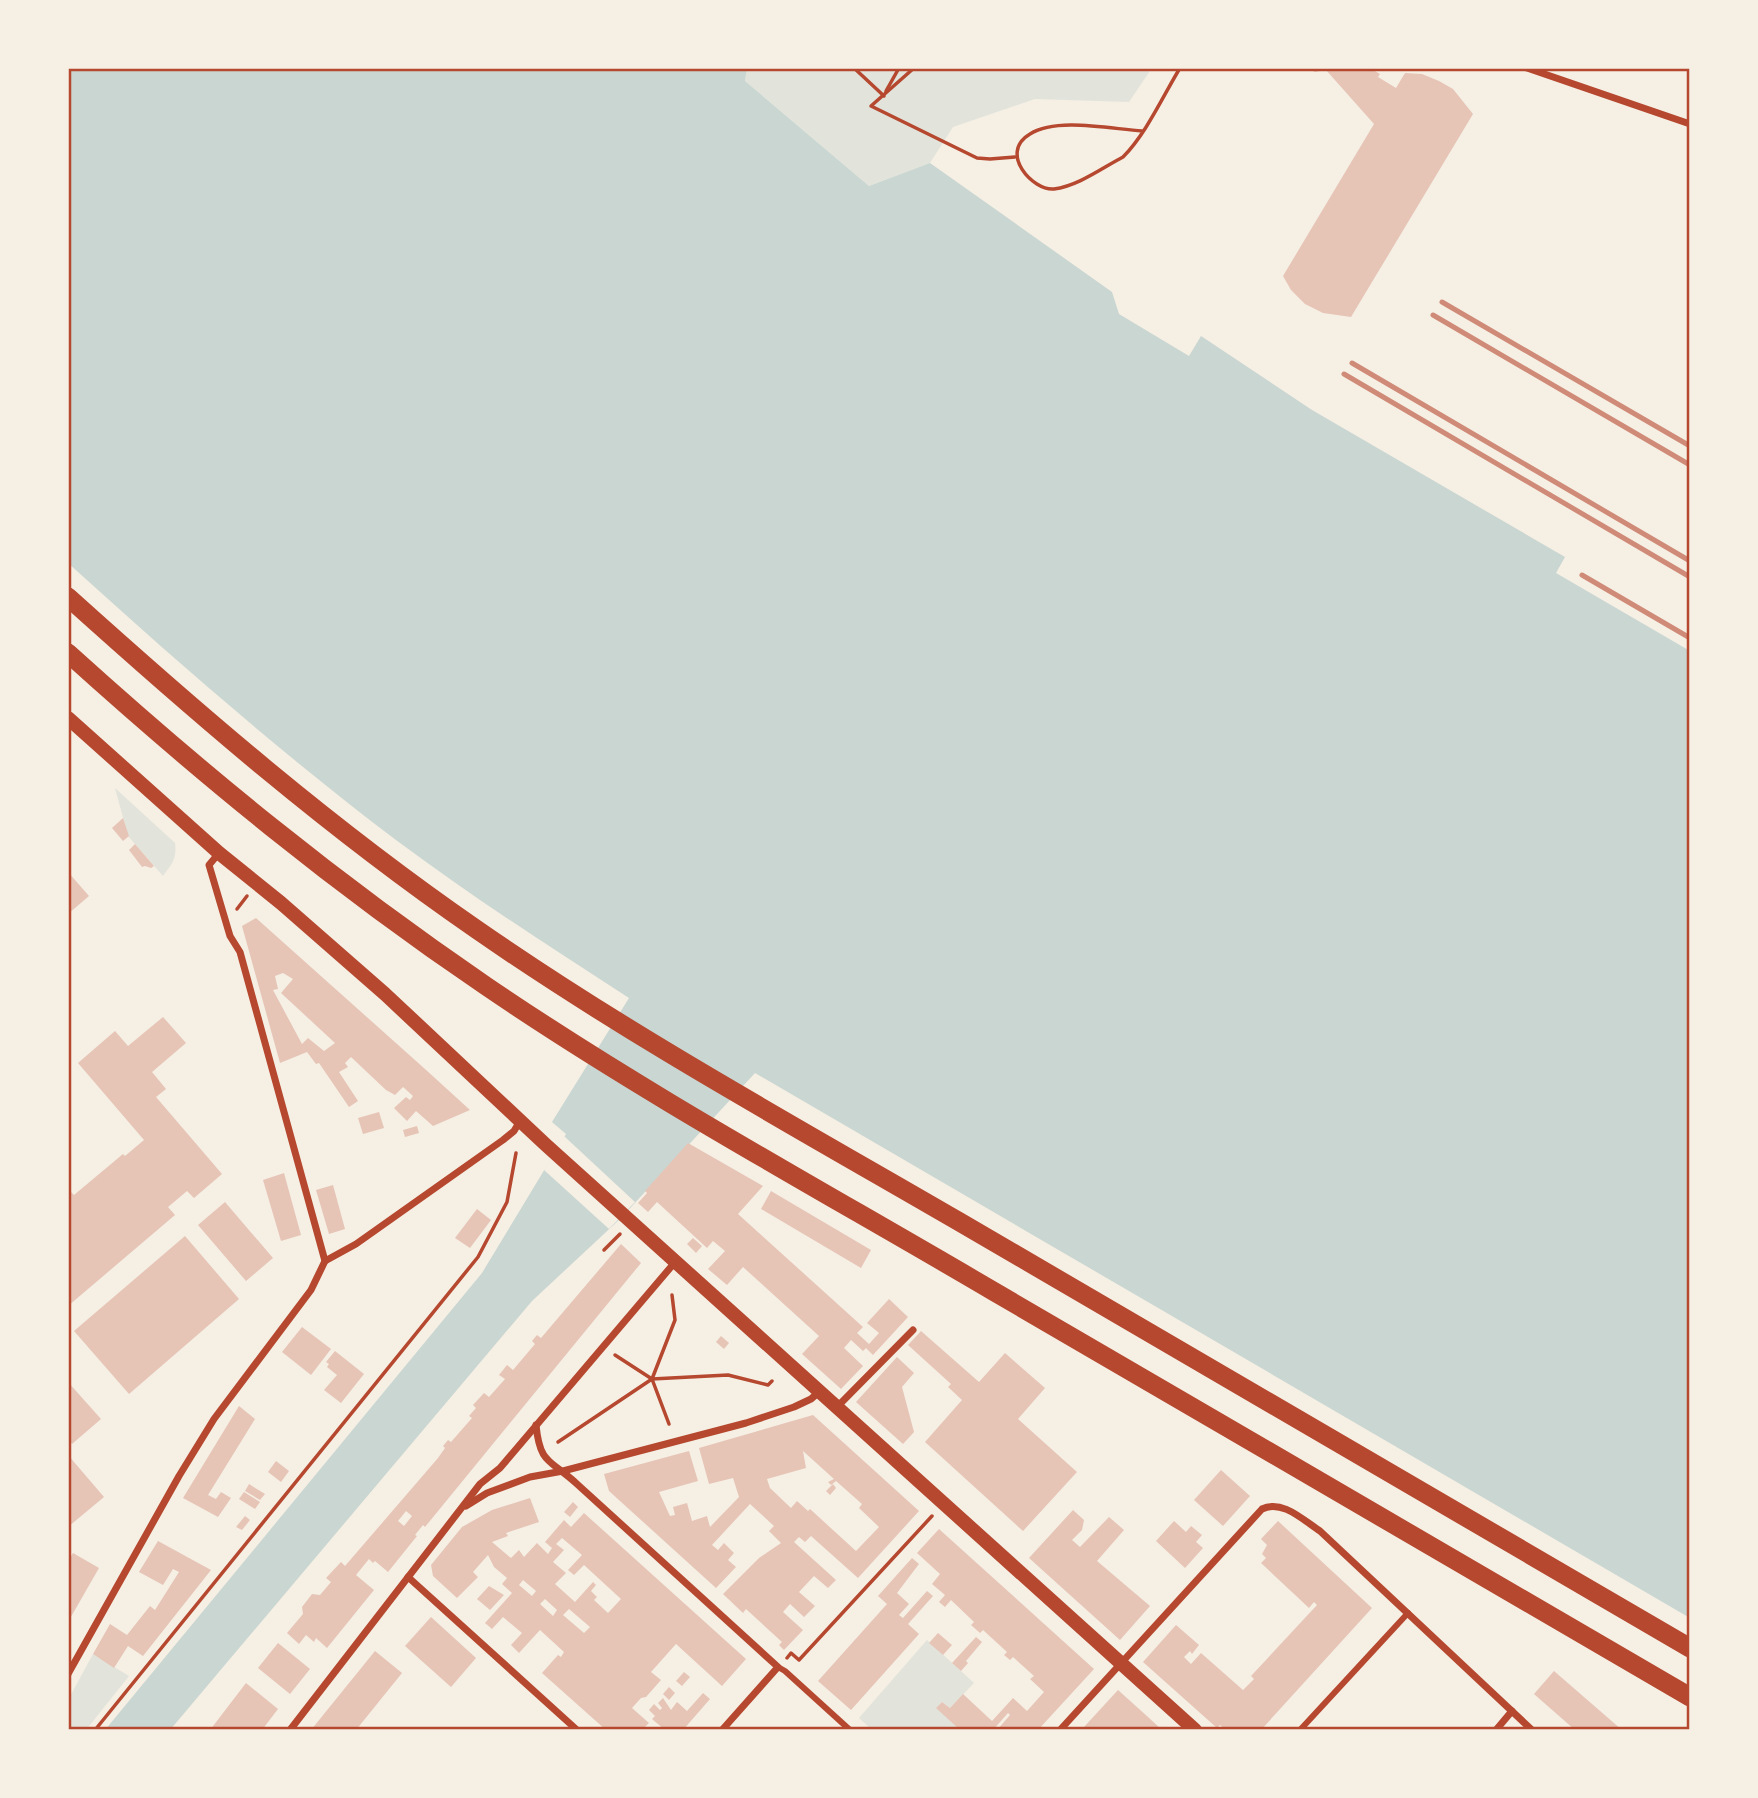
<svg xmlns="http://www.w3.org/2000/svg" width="1758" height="1798" viewBox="0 0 1758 1798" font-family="Signika,sans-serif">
<rect width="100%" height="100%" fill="#f6efe4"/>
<!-- green -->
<g fill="#e2e4dc">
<polygon points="747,68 1152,68 1129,102 1035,99 953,127 930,163 869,186 745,81"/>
<path d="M 115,788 L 175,843 C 177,859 172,864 163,876 L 128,836 Z"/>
<polygon points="927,1640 974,1683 950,1708 942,1702 937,1708 960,1730 872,1730 859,1718"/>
<polygon points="93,1654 129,1676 86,1730 68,1730 68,1700"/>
</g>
<!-- water -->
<path fill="#c9d6d2" d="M 68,68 L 747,68 L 745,81 L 869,186 L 930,163 L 1112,292 L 1119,314 L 1189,356 L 1201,336 L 1312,410 L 1565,557 L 1556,573 L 1690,651 L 1690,1618 L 755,1073 L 620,1219 L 532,1301 L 170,1730 L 105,1730 L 482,1273 L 566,1134 L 552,1122 L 629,998 C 550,947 471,896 396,840 C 282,754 174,659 68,563 Z"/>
<!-- pier -->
<polygon fill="#f6efe4" points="564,1136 635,1202 609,1229 544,1170"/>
<!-- building -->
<g fill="#e6c5b7" fill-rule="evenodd">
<polygon points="1306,68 1370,68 1380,74 1378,77 1396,88 1405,73 1422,74 1439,81 1453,89 1473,114 1351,317 1323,313 1305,304 1291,290 1283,276 1374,124 1326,70 1315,72"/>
<polygon points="123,818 129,836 123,841 112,828"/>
<polygon points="135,844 154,866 151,868 145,866 142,867 129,850"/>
<polygon points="68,872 89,896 68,914"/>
<path d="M 256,918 L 425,1069 L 470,1110 L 433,1126 L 416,1111 L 407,1121 L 394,1108 L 406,1097 L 410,1100 L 413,1096 L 403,1087 L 395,1095 L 386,1090 L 351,1057 L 345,1063 L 348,1067 L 339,1072 L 358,1101 L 349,1107 L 319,1063 L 316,1064 L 307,1052 L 280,1063 L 242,926 ZM 283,973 L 293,979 L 281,993 L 335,1043 L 324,1051 L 308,1038 L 302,1044 L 273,990 L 278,989 L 275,976 Z"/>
<polygon points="163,1017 186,1043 152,1072 166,1089 156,1097 222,1174 194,1198 187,1191 168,1207 175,1215 68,1306 68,1189 74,1195 123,1154 125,1156 144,1140 78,1063 115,1031 128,1046"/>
<polygon points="379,1112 384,1128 363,1134 358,1118"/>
<polygon points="417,1126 419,1133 405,1137 403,1130"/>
<polygon points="688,1143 763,1186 738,1214 863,1327 857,1333 869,1344 879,1333 867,1323 889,1299 908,1317 873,1355 866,1348 863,1351 851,1340 844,1348 863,1366 841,1389 802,1354 819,1336 743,1267 727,1285 708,1269 725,1251 713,1241 707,1248 657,1202 648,1212 638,1203 647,1193 645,1191"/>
<polygon points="284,1173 301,1235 281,1241 263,1180"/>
<polygon points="333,1185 345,1229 329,1234 316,1190"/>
<polygon points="771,1191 871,1250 861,1268 761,1209"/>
<polygon points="225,1202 273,1258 246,1281 198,1225"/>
<polygon points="477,1209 491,1220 470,1248 455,1238"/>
<polygon points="185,1236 239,1299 129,1394 74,1331"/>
<polygon points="693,1238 702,1246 696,1253 687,1244"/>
<path d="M 621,1244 L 641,1263 L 425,1527 L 423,1525 L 415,1535 L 417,1536 L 388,1572 L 375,1561 L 373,1563 L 369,1559 L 356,1575 L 374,1590 L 327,1648 L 316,1638 L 314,1642 L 306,1635 L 299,1644 L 287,1633 L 303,1614 L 302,1607 L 312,1594 L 320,1595 L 331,1582 L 326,1578 L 341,1562 L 345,1566 L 438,1458 L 445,1448 L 443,1446 L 448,1440 L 451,1442 L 472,1418 L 469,1416 L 476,1408 L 473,1405 L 484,1393 L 489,1397 L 505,1379 L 499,1375 L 507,1365 L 513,1370 L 535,1344 L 532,1341 L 537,1335 L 541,1338 ZM 406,1511 L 412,1516 L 404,1526 L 398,1521 Z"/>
<polygon points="302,1327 331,1349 311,1375 282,1352"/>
<polygon points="921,1331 979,1382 1005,1353 1045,1388 1018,1419 1077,1472 1023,1531 925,1442 962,1400 948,1387 951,1384 908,1345"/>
<polygon points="721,1336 729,1343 724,1349 716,1342"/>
<polygon points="335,1351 364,1374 341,1403 324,1390 337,1375 327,1367 329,1364 326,1362"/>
<polygon points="897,1357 914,1373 902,1387 914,1432 903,1444 856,1402"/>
<polygon points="68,1382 101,1419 72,1444 68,1439"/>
<polygon points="239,1406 255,1419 208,1495 216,1499 221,1492 231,1498 218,1517 183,1498"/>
<path d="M 813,1415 L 919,1511 L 858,1578 L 811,1536 L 805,1542 L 799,1537 L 794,1542 L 836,1580 L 828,1588 L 814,1576 L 799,1592 L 815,1606 L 804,1617 L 790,1604 L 783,1612 L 803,1630 L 784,1650 L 779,1645 L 782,1642 L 746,1609 L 743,1613 L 723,1594 L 759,1558 L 781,1543 L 769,1531 L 774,1526 L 750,1504 L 712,1545 L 718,1550 L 724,1543 L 734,1553 L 728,1560 L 736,1567 L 716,1588 L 609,1491 L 604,1474 L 689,1451 L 698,1481 L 659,1492 L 670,1516 L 675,1515 L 673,1507 L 687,1503 L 692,1521 L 707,1516 L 710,1527 L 739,1497 L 733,1478 L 709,1484 L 699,1448 ZM 803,1451 L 834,1479 L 828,1482 L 831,1485 L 836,1481 L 862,1504 L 859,1508 L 879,1527 L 856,1551 L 810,1509 L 808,1511 L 797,1501 L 791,1508 L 770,1488 L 767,1479 L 806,1468 Z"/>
<polygon points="68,1455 104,1497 68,1527"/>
<polygon points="276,1461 289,1471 281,1482 268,1472"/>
<polygon points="1221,1470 1250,1496 1223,1526 1194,1500"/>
<polygon points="249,1484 265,1494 260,1500 245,1491"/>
<polygon points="833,1484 836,1488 830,1495 826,1491"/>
<polygon points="244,1492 260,1502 255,1509 239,1499"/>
<path d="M 530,1498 L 539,1522 L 506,1533 L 508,1536 L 492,1542 L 511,1558 L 519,1550 L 524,1557 L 537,1543 L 548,1554 L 552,1548 L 545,1542 L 564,1520 L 571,1527 L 584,1513 L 746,1659 L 722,1686 L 676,1644 L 651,1672 L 661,1680 L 646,1697 L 641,1698 L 632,1708 L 649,1723 L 645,1727 L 648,1730 L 606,1730 L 542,1673 L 558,1655 L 561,1657 L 564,1652 L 540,1630 L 519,1653 L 511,1645 L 522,1633 L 503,1617 L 492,1629 L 485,1623 L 512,1593 L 502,1584 L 507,1578 L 494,1567 L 488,1555 L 473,1572 L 478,1577 L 457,1598 L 433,1576 L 431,1565 L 462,1527 L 492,1510 ZM 562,1538 L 582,1555 L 568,1570 L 574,1575 L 584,1565 L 621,1599 L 608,1613 L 594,1600 L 597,1597 L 591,1591 L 596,1585 L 593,1582 L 575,1602 L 555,1584 L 566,1573 L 553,1562 L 564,1550 L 556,1544 ZM 523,1580 L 536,1591 L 532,1596 L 519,1585 ZM 545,1599 L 557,1610 L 553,1616 L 540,1604 ZM 569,1609 L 590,1627 L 584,1633 L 563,1615 Z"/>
<polygon points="573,1502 578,1507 570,1517 564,1512"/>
<polygon points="1073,1510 1084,1520 1082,1530 1072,1540 1080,1547 1109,1517 1124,1530 1097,1561 1150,1606 1120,1640 1029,1558"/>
<polygon points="245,1516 250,1520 242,1530 236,1527"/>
<polygon points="1174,1521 1186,1532 1191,1526 1202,1535 1196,1542 1203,1548 1185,1568 1156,1541"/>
<polygon points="1278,1521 1372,1608 1261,1730 1226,1730 1220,1725 1217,1728 1143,1662 1176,1625 1199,1645 1192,1654 1190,1651 1184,1657 1191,1664 1201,1653 1243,1690 1254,1679 1251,1676 1317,1605 1314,1602 1309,1608 1261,1563 1266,1558 1262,1554 1267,1545 1261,1539"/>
<polygon points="939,1529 1094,1669 1038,1730 997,1730 1010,1715 1008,1713 993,1730 960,1730 936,1708 942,1702 950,1708 963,1694 992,1721 1013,1698 1027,1711 1044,1692 1030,1679 1034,1676 1013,1657 1010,1660 1004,1655 1007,1652 983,1630 980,1633 971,1625 974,1622 951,1600 945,1607 939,1602 945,1595 932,1584 940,1574 917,1553"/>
<polygon points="158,1541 211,1570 143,1656 128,1646 114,1668 93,1654 110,1624 127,1635 150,1606 155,1610 179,1572 173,1569 163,1585 139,1572"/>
<polygon points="73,1553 99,1568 68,1622 68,1561"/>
<polygon points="912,1558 919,1564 897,1593 909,1604 899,1615 903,1618 927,1591 933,1596 908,1624 919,1634 851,1710 818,1681 887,1604 878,1596"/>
<polygon points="489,1586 504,1595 490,1610 477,1599"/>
<polygon points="431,1617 476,1658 451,1687 405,1646"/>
<polygon points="938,1633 952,1645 943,1655 929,1643"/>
<polygon points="976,1637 982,1642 966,1661 968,1663 961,1671 952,1663"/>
<polygon points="278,1643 310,1669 290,1694 258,1668"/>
<polygon points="375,1651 402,1673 356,1730 311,1730"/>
<polygon points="1554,1671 1622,1730 1575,1730 1534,1694"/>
<polygon points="684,1672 690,1677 682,1686 676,1681"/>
<polygon points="246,1683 278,1709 262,1730 210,1730"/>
<polygon points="669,1687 675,1693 669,1700 663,1694"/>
<polygon points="1118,1690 1148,1717 1162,1730 1087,1730 1084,1727"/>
<polygon points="703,1693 710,1699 683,1730 665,1730 652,1719 655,1716 649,1710 654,1704 660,1710 662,1708 658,1703 663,1698 671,1710 677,1702 687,1711"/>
</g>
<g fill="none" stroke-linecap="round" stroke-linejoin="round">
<!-- path -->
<g stroke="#b5482f" stroke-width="3.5">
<polyline points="854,68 884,96"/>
<polyline points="914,68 871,106 977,158 990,159 1015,157"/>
<polyline points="886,91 899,68"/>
<path d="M 1142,131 C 1111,129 1057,117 1030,134 C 998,153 1033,191 1054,189 C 1078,186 1102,168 1123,157 C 1146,134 1163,96 1180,68"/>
<polyline points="237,909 247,896"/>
<polyline points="604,1250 620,1234"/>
<polyline points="615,1355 652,1379 669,1424"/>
<polyline points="652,1379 728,1375 768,1385 772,1381"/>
<polyline points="558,1442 652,1379 675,1320 672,1295"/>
<polyline points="787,1658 791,1653 799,1660 932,1516"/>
<polyline points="95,1730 478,1257 507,1202 516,1153"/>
</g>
<!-- pedestrian -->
<g stroke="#b5482f" stroke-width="6">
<polyline points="778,1667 785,1671 850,1730"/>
<polyline points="1300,1730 1408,1613"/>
</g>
<!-- minor -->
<g stroke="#b5482f" stroke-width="7">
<polyline points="1527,68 1690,124"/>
<polyline points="325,1261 356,1244 503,1140 514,1131 520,1121"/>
<polyline points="837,1407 913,1330"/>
<path d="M 536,1425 C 540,1465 550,1459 577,1484 L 778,1667 L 722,1730"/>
<polyline points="466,1506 487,1493 530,1477 563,1471 746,1423 794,1407 811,1399 819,1392"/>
<polyline points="408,1577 577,1730"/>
<polyline points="68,1674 179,1476 214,1419 311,1290 325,1261 240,952 230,936 209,865 219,853"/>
<polyline points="290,1730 480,1484 500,1468 676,1261"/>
<path d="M 1060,1730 L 1262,1509 C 1282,1499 1303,1520 1320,1531 L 1532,1730"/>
<polyline points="1496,1730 1512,1711"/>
</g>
<!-- secondary -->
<polyline stroke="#b5482f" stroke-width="14" points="68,718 219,853 281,903 385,994 546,1145 1195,1730"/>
<!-- trunk -->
<g stroke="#b5482f" stroke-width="19">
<path d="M 68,597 C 199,715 331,829 476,929 C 630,1036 796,1127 958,1221 C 1202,1364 1446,1506 1690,1648"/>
<path d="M 68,653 C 203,775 336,884 486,986 C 649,1097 823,1191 993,1291 C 1226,1426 1458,1562 1690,1697"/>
</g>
<!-- rail -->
<g stroke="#cf8b77" stroke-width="5">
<polyline points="1442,302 1690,446"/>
<polyline points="1433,315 1690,465"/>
<polyline points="1352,363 1690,561"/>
<polyline points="1344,374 1690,577"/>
<polyline points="1582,575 1690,638"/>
</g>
</g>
<!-- border -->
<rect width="1758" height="1798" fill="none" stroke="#f6efe4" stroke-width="140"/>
<rect x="70" y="70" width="1618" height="1658" fill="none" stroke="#b5482f" stroke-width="2.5"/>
</svg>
